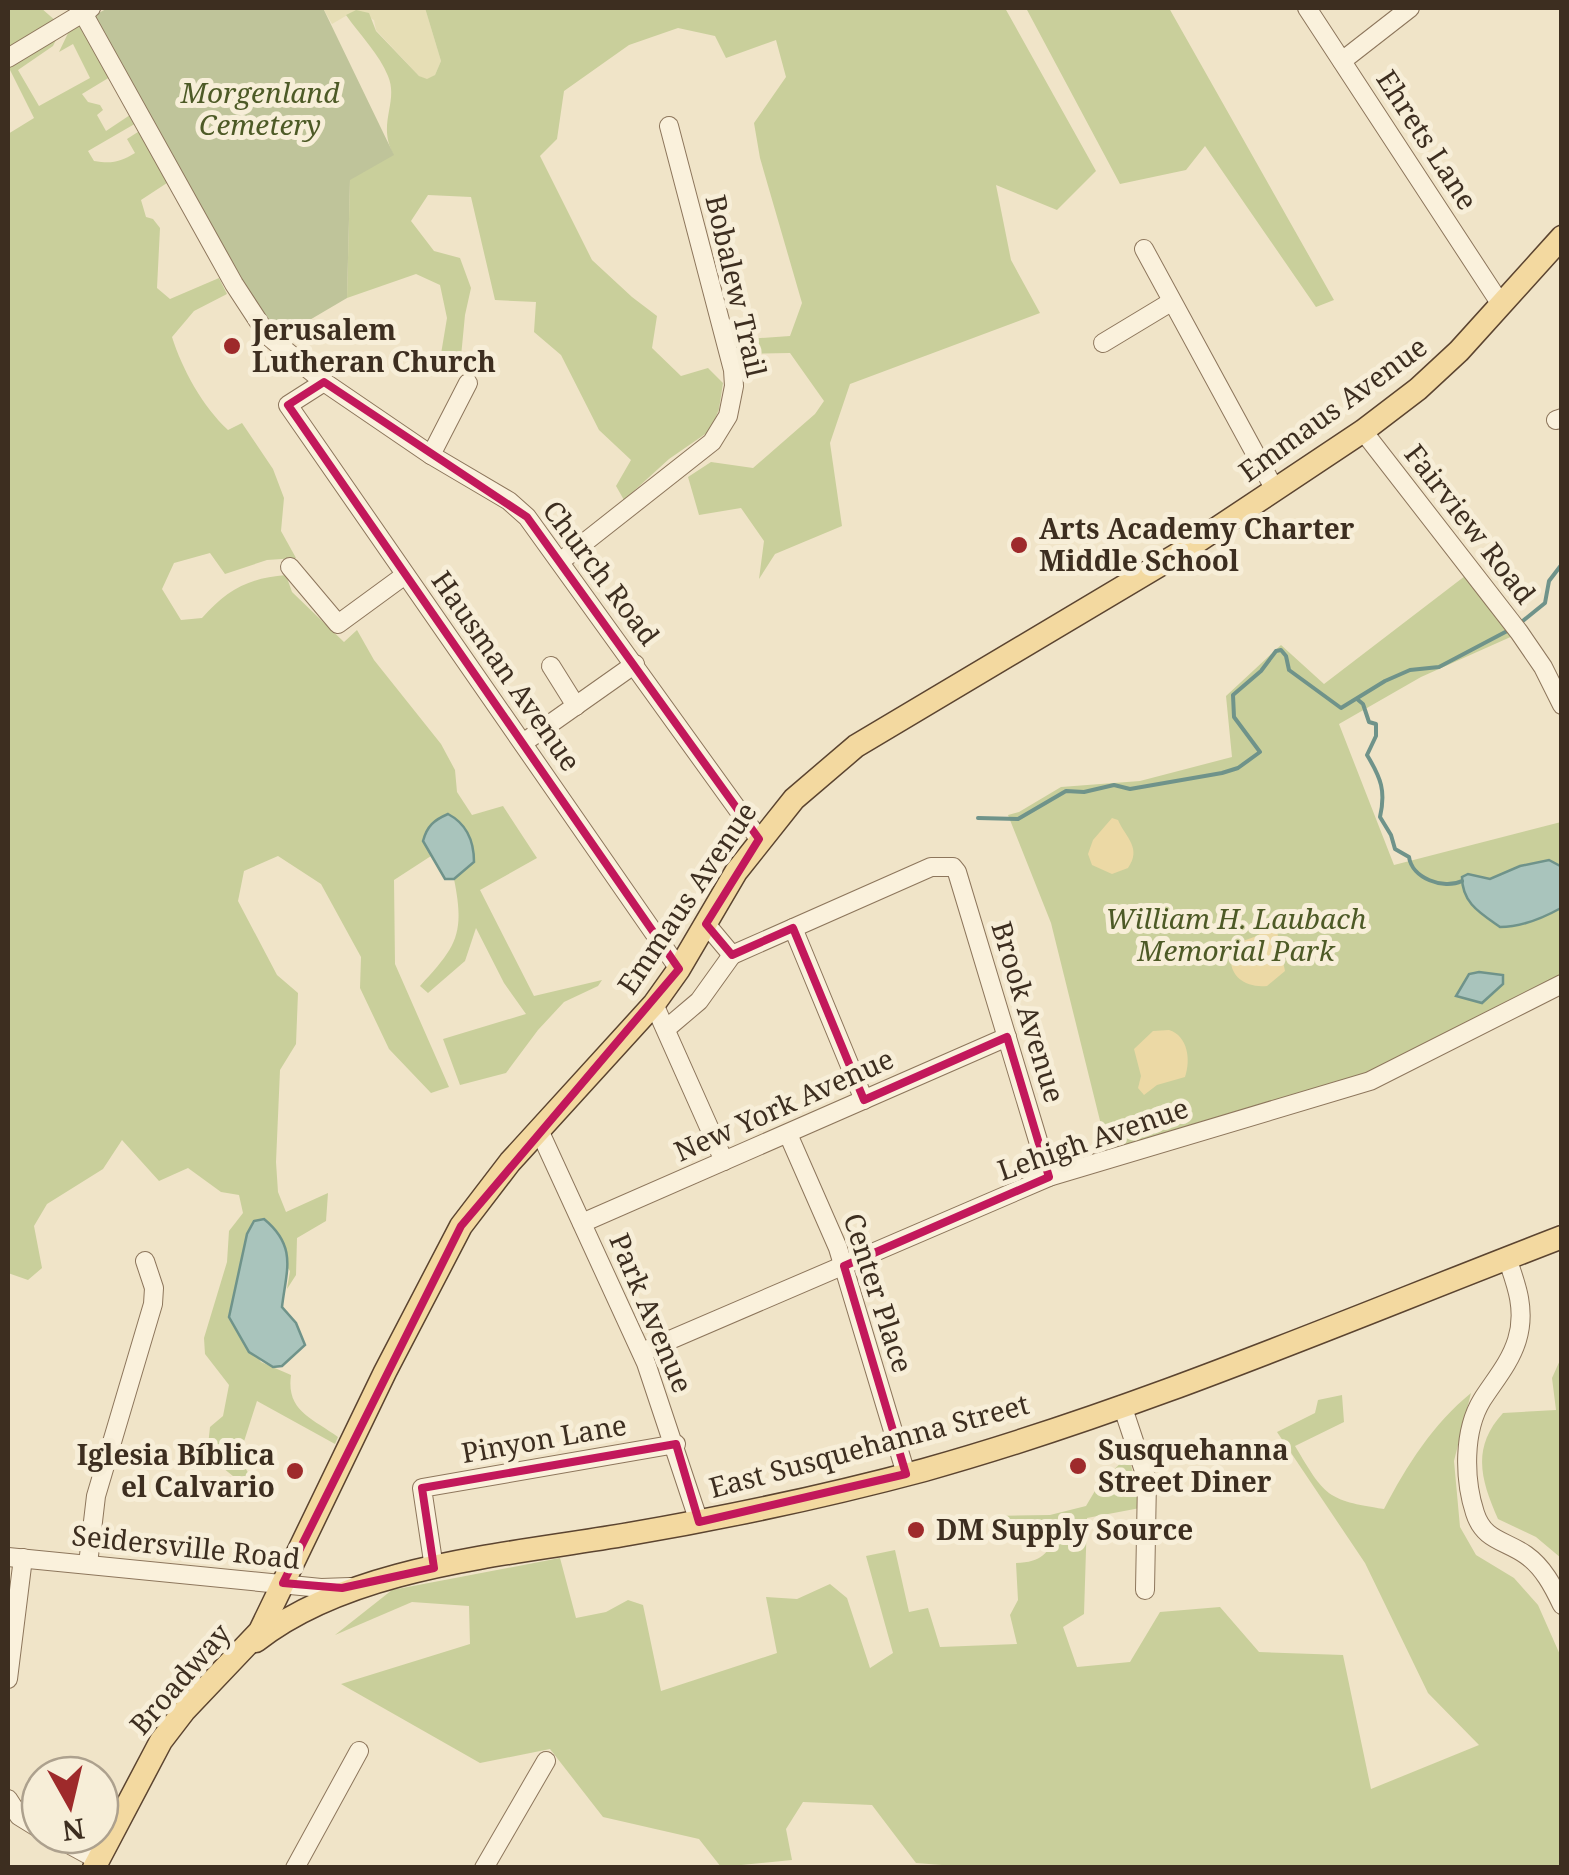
<svg xmlns="http://www.w3.org/2000/svg" width="1569" height="1875" font-family="'Noto Serif',serif">
  <rect width="100%" height="100%" fill="#f0e4c8"/>
  <polygon fill="#e6deb5" points="323,8 425,8 441,61 435,75 427,80 419,76 376,30 374,20 356,10 332,24"/>
  <g fill="#c9cf9b">
    <polygon points="8,8 41,8 57,22 8,51"/>
    <path d="M425,8H1005L1096,171L1057,210L996,185L1011,260L1040,313L850,384L830,443L842,526L775,554L759,579L764,541L741,508L699,515L688,477L711,462L753,468L815,414L824,401L790,353L739,354L734,340L790,336L802,303L760,158L754,123L786,77L776,40L726,58L715,36L678,28L629,45L564,91L557,139L540,156L592,260L632,297L657,316L652,348L681,376L708,368L723,383L719,409L711,430L669,459L624,500L616,486L631,460L599,430L561,355L534,332L536,302L495,300L471,197L428,195L411,221L434,251L460,258L471,288L465,315L460,367L447,369L439,366L447,318L440,285L416,274L347,298L350,179L393,154C377,123 399,102 388,76C380,55 359,34 346,15L356,10L369,13L376,31L419,76L427,79L435,75L441,61Z"/>
    <polygon points="1026,8 1169,8 1334,300 1316,307 1205,146 1186,170 1120,184"/>
    <path d="M76,27H82L110,77L82,94L88,102L100,105L103,110L97,115L106,131L133,113L138,122L88,151L94,161C112,164 120,162 135,153L127,139L141,130L170,181L141,200L146,217L153,219L160,228L157,288L170,299L219,278L227,294L194,311L172,337C182,369 203,407 228,430L242,423L273,469L284,498L281,531L296,558L267,560L225,574L210,553L174,563L162,589L181,620L202,618C227,590 248,578 286,575L292,592L344,642L357,630L374,660L441,744L455,770L457,792L472,815L503,806L537,858L480,890L534,996L602,980L598,986L564,1002L538,1030L506,1073L460,1085L443,1039L526,1014L504,983L476,928L465,961L428,993L420,986C457,946 465,934 454,879L470,865L423,840L431,856L394,880L395,964L449,1087L431,1093L389,1049L360,988L361,957L321,884L278,856L244,871L238,901L277,975L298,993L296,1044L280,1070L276,1162L278,1192L286,1212L328,1193L326,1221L297,1238L296,1275L287,1289L290,1271L254,1221L247,1234L229,1317L261,1362L291,1375C286,1411 312,1418 338,1437L335,1444L257,1401L239,1457L254,1483L249,1489L207,1455L210,1427L223,1416L229,1385L205,1354L204,1338L227,1262L229,1231L243,1213L239,1195L221,1192L188,1168L159,1181L122,1140L103,1169L47,1204L34,1226L42,1268L28,1280L8,1273V134L34,118L8,66L57,38L53,46L18,70L39,106L90,78L73,44L59,52L70,29Z"/>
    <polygon points="1465,576 1515,635 1421,677 1339,724 1394,865 1561,822 1561,979 1362,1080 1108,1153 1051,923 1008,815 1019,812 1061,787 1140,781 1232,757 1226,696 1281,645 1324,684"/>
    <path d="M1561,1358V1558L1536,1537L1498,1519C1481,1480 1471,1448 1503,1413L1556,1410L1552,1378Z"/>
    <path d="M1471,1393L1454,1461L1460,1527L1476,1555L1514,1578L1538,1605L1561,1657V1867H968L916,1863L872,1805L803,1802L786,1829L792,1860L721,1867L699,1839L603,1817L550,1749L480,1763L341,1684L470,1644L469,1606L412,1602L335,1635L392,1590L560,1558L576,1618L606,1612L628,1600L643,1605L661,1691L777,1653L766,1597L797,1599L830,1584L847,1598L870,1668L893,1653L866,1556L895,1550L909,1612L928,1608L940,1647L1017,1644L1010,1615L1018,1600L1016,1563C1042,1562 1048,1554 1058,1531L1015,1541L994,1516L1050,1515L1086,1506L1099,1484L1129,1455L1140,1508L1087,1518L1084,1614L1063,1627L1077,1667L1130,1662L1160,1612L1220,1607L1259,1652L1343,1655L1371,1789L1479,1745L1428,1693L1365,1563L1277,1432L1315,1413L1318,1400L1342,1395L1344,1422L1295,1446C1325,1496 1326,1500 1384,1509C1407,1465 1433,1424 1471,1393Z"/>
  </g>
  <g fill="#ecd9a5">
    <path d="M1112,818L1118,820C1126,838 1142,848 1128,868L1112,874L1092,865L1088,854L1093,840Z"/>
    <path d="M1268,927L1277,931L1285,971L1267,986C1239,989 1221,967 1237,943L1257,936Z"/>
    <path d="M1169,1030C1188,1036 1191,1060 1185,1077L1157,1085L1144,1095L1138,1088L1141,1076L1134,1049L1153,1031Z"/>
  </g>
  <polygon fill="#bfc49a" points="108,8 323,8 394,155 350,180 347,298 279,338 241,281 93,16"/>
  <g fill="#a9c4bc" stroke="#6f938a" stroke-width="2.5">
    <path d="M448,814C467,824 474,842 474,862L454,879H445L423,841C427,826 434,820 448,814Z"/>
    <path d="M1549,860L1562,867L1561,908C1543,918 1521,927 1500,927C1480,913 1462,903 1462,877L1468,874L1490,879L1520,866Z"/>
    <polygon points="1479,972 1503,975 1503,984 1482,1003 1456,996 1469,974"/>
    <path d="M264,1219C298,1247 286,1271 282,1307L296,1323L305,1345L282,1366L273,1367L249,1352L229,1317L247,1234L254,1221Z"/>
  </g>
  <g fill="none" stroke-linecap="round" stroke-linejoin="round">
    <g stroke="#6f938a" stroke-width="4">
      <polyline points="1519,624 1545,603 1549,581 1562,564"/>
      <path d="M1357,699L1363,704L1369,722L1376,724V736L1367,755C1381,778 1386,791 1380,817L1391,835L1395,849L1409,857C1412,878 1443,890 1462,881"/>
      <polyline points="978,818 1018,819 1066,791 1084,792 1114,785 1130,789 1222,773 1238,768 1260,752 1234,717 1233,695 1261,671 1276,651 1281,650 1286,656 1289,670 1341,708 1385,681 1410,670 1439,667 1511,629"/>
    </g>
    <g stroke="#8d765c" stroke-width="20">
      <g id="minor">
        <polyline points="1307,8 1500,303"/>
        <polyline points="83,13 234,284 268,336 324,382 431,455 509,501 527,517 759,839"/>
        <polyline points="8,58 91,8"/>
        <polyline points="1342,61 1410,8"/>
        <polyline points="1144,249 1275,490"/>
        <polyline points="1103,343 1171,302"/>
        <polyline points="324,382 288,405 679,969"/>
        <polyline points="1556,420 1562,418"/>
        <polyline points="1363,431 1519,632 1543,667 1562,705"/>
        <polyline points="431,455 468,383"/>
        <polyline points="561,561 712,442 728,416 734,386 733,370 669,126"/>
        <polyline points="290,567 338,624 405,575"/>
        <polyline points="551,666 576,706"/>
        <polyline points="523,743 635,664"/>
        <polyline points="706,924 732,955 931,867 953,867 957,872 1049,1177"/>
        <polyline points="793,928 864,1100"/>
        <polyline points="654,1004 724,1161"/>
        <polyline points="666,1029 699,1001 732,955"/>
        <polyline points="539,1130 646,1363 699,1522"/>
        <polyline points="788,1134 838,1248 906,1474"/>
        <polyline points="582,1223 1007,1037"/>
        <path d="M1507,1258C1517,1286 1526,1311 1517,1340C1510,1363 1494,1381 1482,1400C1463,1431 1464,1479 1475,1513C1484,1541 1505,1540 1526,1555C1543,1567 1553,1586 1562,1605"/>
        <polyline points="642,1352 1049,1177 1370,1081 1562,984"/>
        <polyline points="1122,1405 1147,1480 1145,1590"/>
        <polyline points="8,1557 321,1588 350,1587"/>
        <polyline points="88,1564 96,1496 153,1304 154,1288 145,1261"/>
        <polyline points="434,1568 422,1488 676,1444"/>
        <polyline points="8,1679 23,1558"/>
        <polyline points="8,1799 19,1816 40,1829"/>
        <polyline points="52,1835 98,1860"/>
        <polyline points="295,1868 359,1751"/>
        <polyline points="484,1868 546,1761"/>
      </g>
    </g>
    <g stroke="#5b4430" stroke-width="25">
      <g id="major">
        <path d="M256,1641C352,1565 510,1555 629,1534C728,1517 827,1496 924,1470C1142,1409 1351,1318 1562,1237"/>
        <polyline points="94,1868 161,1741 184,1711 260,1631 385,1372 461,1226 510,1162 654,1004 679,969 736,872 794,799 856,746 1180,553 1363,431 1418,389 1459,351 1562,237"/>
      </g>
    </g>
    <use href="#minor" stroke="#faf1dc" stroke-width="18"/>
    <use href="#major" stroke="#f3d9a0" stroke-width="22"/>
  </g>
  <path fill="none" stroke="#c2185b" stroke-width="8" stroke-linejoin="round" d="M324,382L527,517L759,839L706,924L732,955L793,928L864,1100L1007,1037L1049,1177L844,1266L906,1474L699,1522L676,1444L422,1488L434,1568L342,1588L283,1583L461,1226L679,969L288,405Z"/>
  <g fill="#9e2a2b" stroke="#f7eed8" stroke-width="4">
    <circle cx="232" cy="346" r="10"/>
    <circle cx="1019" cy="545" r="10"/>
    <circle cx="1078" cy="1466" r="10"/>
    <circle cx="295" cy="1471" r="10"/>
    <circle cx="916" cy="1530" r="10"/>
  </g>
  <g text-anchor="middle" stroke-width="10" stroke-linejoin="round" paint-order="stroke">
    <g font-size="28" font-style="italic" fill="#4d5a26" stroke="#f7eed8">
      <text x="260" y="103">Morgenland<tspan x="260" dy="32">Cemetery</tspan></text>
      <text x="1236" y="929">William H. Laubach<tspan x="1236" dy="32">Memorial Park</tspan></text>
    </g>
    <g font-size="28" fill="#3d2e20" stroke="#f7eed8">
      <text transform="translate(1427 140) rotate(57)" y="10">Ehrets Lane</text>
      <text transform="translate(736 286) rotate(77)" y="10">Bobalew Trail</text>
      <text transform="translate(1333 409) rotate(-36)" y="10">Emmaus Avenue</text>
      <text transform="translate(1470 524) rotate(52)" y="10">Fairview Road</text>
      <text transform="translate(601 573) rotate(53)" y="10">Church Road</text>
      <text transform="translate(506 671) rotate(55)" y="10">Hausman Avenue</text>
      <text transform="translate(687 898) rotate(-56)" y="10">Emmaus Avenue</text>
      <text transform="translate(1028 1012) rotate(73)" y="10">Brook Avenue</text>
      <text transform="translate(784 1105) rotate(-24)" y="10">New York Avenue</text>
      <text transform="translate(1093 1139) rotate(-19)" y="10">Lehigh Avenue</text>
      <text transform="translate(878 1293) rotate(72)" y="10">Center Place</text>
      <text transform="translate(651 1313) rotate(67)" y="10">Park Avenue</text>
      <text transform="translate(544 1439) rotate(-10)" y="10">Pinyon Lane</text>
      <text transform="translate(869 1446) rotate(-15)" y="10">East Susquehanna Street</text>
      <text transform="translate(186 1547) rotate(6)" y="10">Seidersville Road</text>
      <text transform="translate(180 1679) rotate(-49)" y="10">Broadway</text>
    </g>
    <g font-size="28" font-weight="bold" fill="#3d2e20" stroke="#f7eed8" text-anchor="start">
      <text x="252" y="340">Jerusalem<tspan x="252" dy="32">Lutheran Church</tspan></text>
      <text x="1039" y="539">Arts Academy Charter<tspan x="1039" dy="32">Middle School</tspan></text>
      <text x="1098" y="1460">Susquehanna<tspan x="1098" dy="32">Street Diner</tspan></text>
      <text x="275" y="1465" text-anchor="end">Iglesia Bíblica<tspan x="275" dy="32">el Calvario</tspan></text>
      <text x="936" y="1540">DM Supply Source</text>
    </g>
  </g>
  <rect width="1569" height="1875" fill="none" stroke="#3d2e20" stroke-width="20"/>
  <g transform="translate(70 1805) rotate(172)"><circle r="48" fill="#f7eed8" stroke="#ada18e" stroke-width="2.5"/>
  <path d="M0-8L18 38L0 25L-18 38Z" fill="#9e2a2b"/>
  <text y="-15" font-size="28" font-weight="bold" text-anchor="middle" fill="#3d2e20">N</text>
  </g>
</svg>
